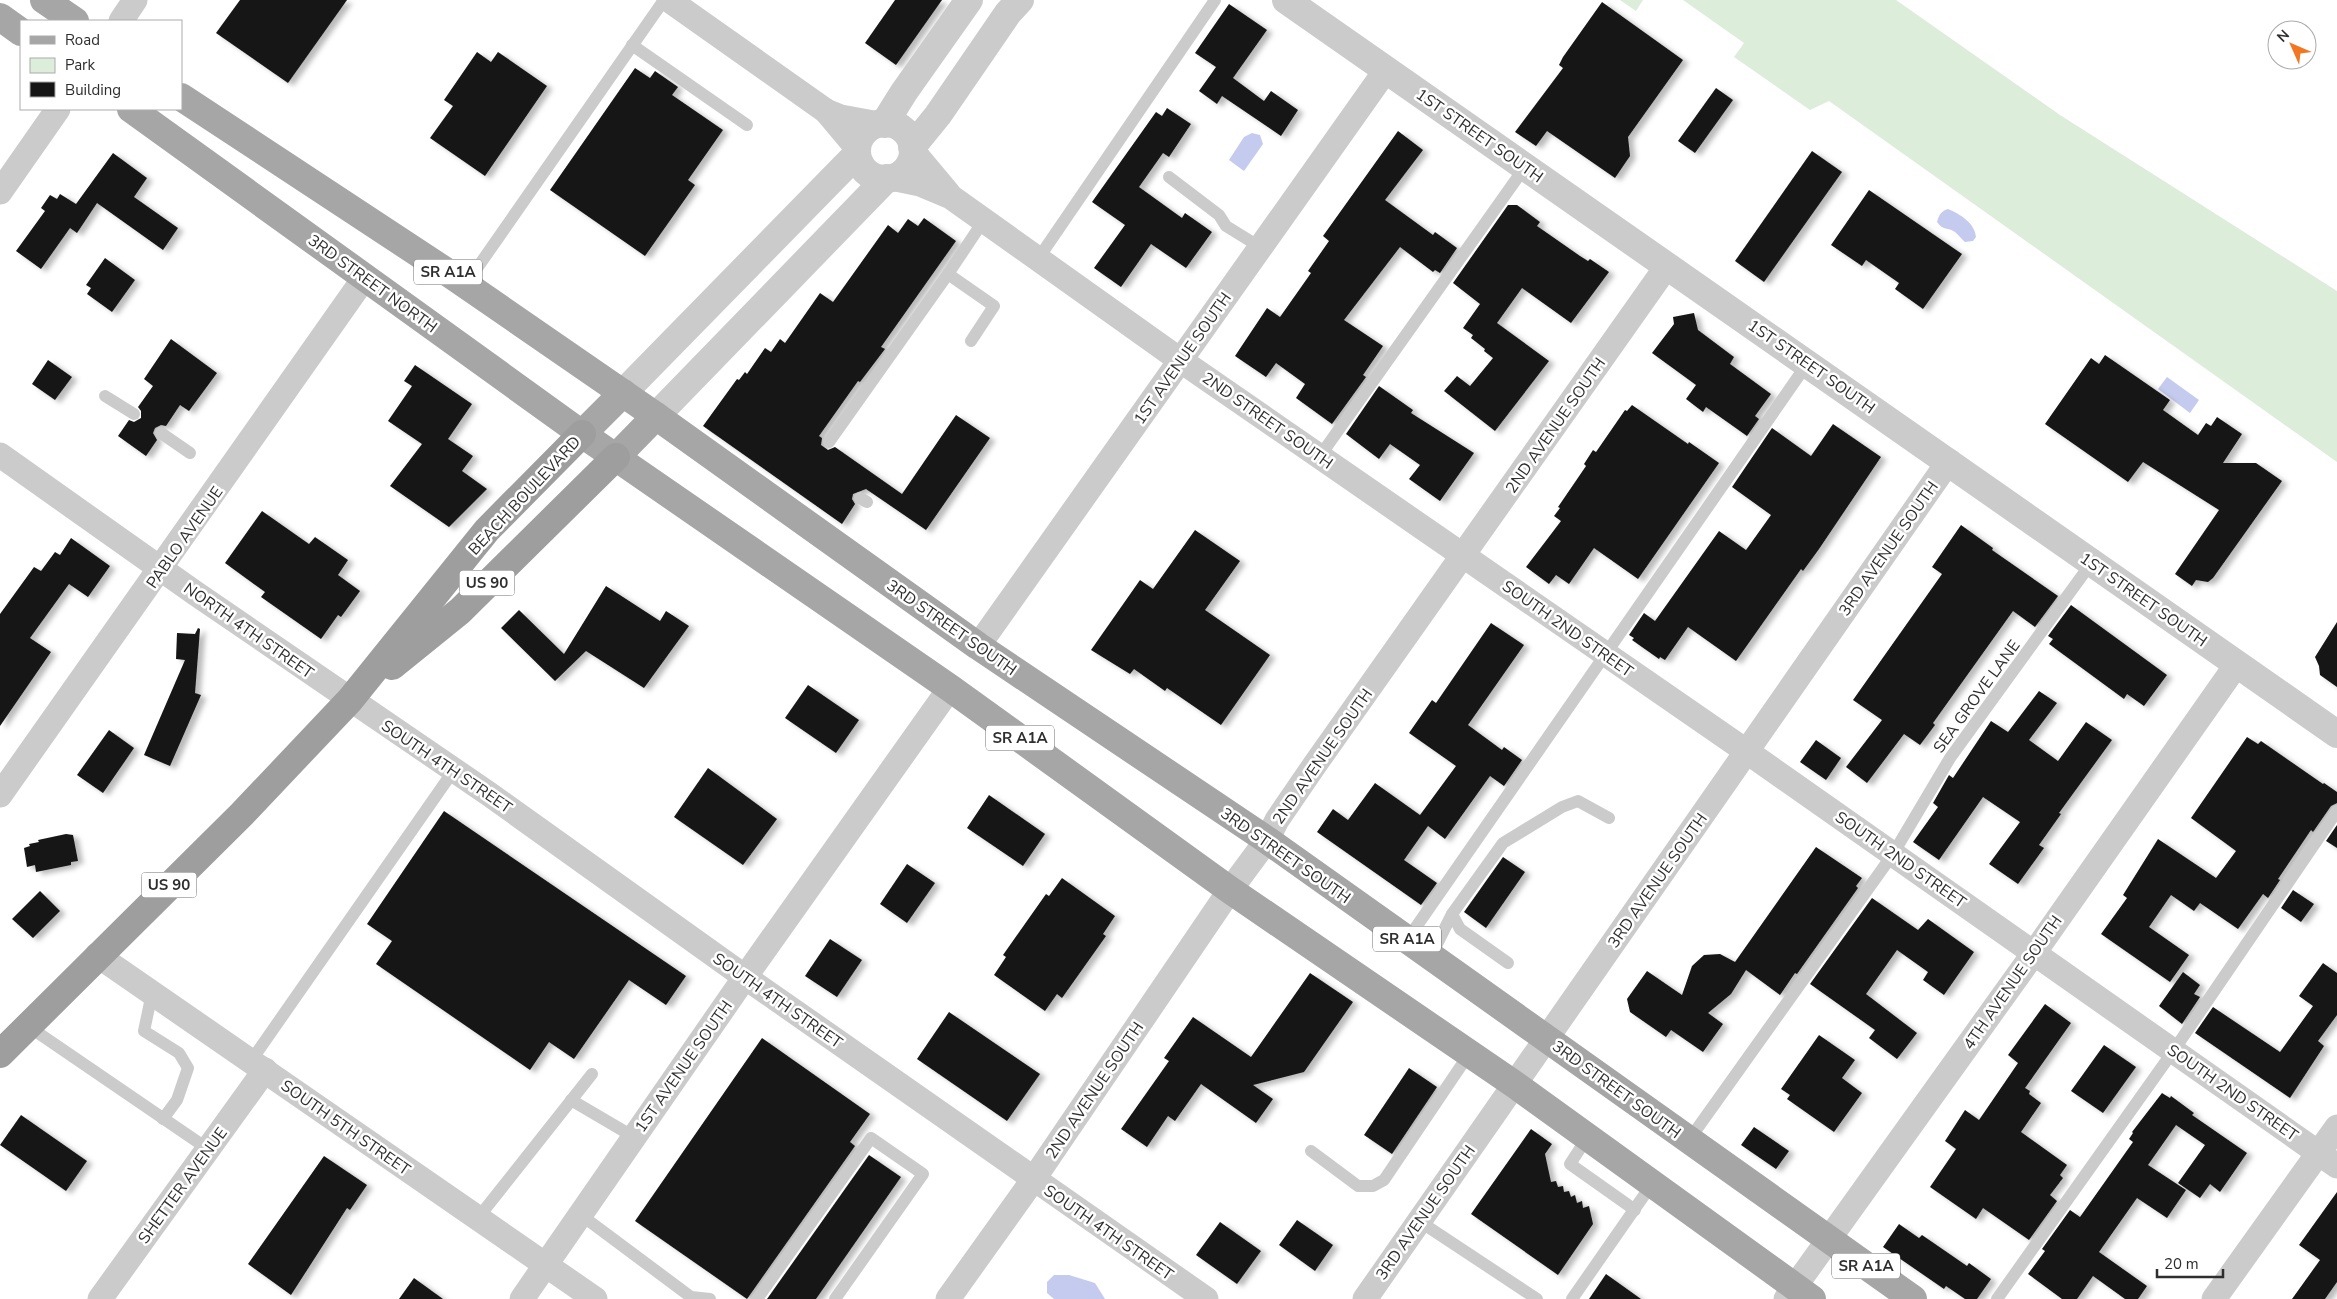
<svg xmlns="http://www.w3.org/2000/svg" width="2337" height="1299" font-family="'Nunito Sans',sans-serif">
  <defs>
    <filter id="shadow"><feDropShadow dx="5.5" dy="3" stdDeviation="2.5" flood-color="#0004"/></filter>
  </defs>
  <rect width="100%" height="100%" fill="#fff"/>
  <g fill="#dcedda">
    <polygon points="1620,0 1643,0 1636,11"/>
    <polygon points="1683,0 1896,0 2060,115 2337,291 2337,462 1829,101 1810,110 1734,57 1744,43"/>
  </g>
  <g fill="#c5cbee">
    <polygon points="1252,133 1260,135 1263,144 1244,171 1229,160 1244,137"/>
    <path d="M1948,209C1960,214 1975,223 1976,237L1973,241L1965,242C1961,239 1959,235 1955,232C1948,227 1943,231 1937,222C1939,215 1941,211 1948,209Z"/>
    <polygon points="2167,377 2199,400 2190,413 2158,389"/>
    <polygon points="1054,1275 1069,1275 1095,1283 1105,1299 1054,1299 1047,1293 1047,1282"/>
  </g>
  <g fill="#151515" filter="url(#shadow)">
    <polygon points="240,0 347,0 288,83 216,33"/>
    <polygon points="895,0 942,0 896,65 865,43"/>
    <polygon points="1602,2 1683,60 1628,137 1630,156 1615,178 1547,131 1536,146 1515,132 1563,68 1559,65 1563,57"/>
    <polygon points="1229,4 1267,30 1233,78 1264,101 1271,91 1298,110 1281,136 1222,96 1217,104 1199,91 1216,67 1195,53"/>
    <polygon points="477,52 491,62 498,52 547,86 485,176 430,138 453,106 444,100"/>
    <polygon points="635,68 650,78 655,71 678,87 672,95 723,130 688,180 695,185 645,256 550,190"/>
    <polygon points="1716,88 1733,100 1695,153 1678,141"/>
    <polygon points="1167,108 1191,124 1169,157 1163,153 1139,187 1182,218 1185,213 1212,232 1186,268 1151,244 1121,287 1094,268 1125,225 1092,202 1156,112 1162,116"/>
    <polygon points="1398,131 1423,150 1385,200 1433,235 1435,232 1457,248 1440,273 1435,270 1433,272 1400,247 1344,320 1383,346 1363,375 1366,377 1332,424 1296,398 1305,384 1276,363 1266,377 1235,356 1267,308 1280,317 1311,273 1308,271 1329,241 1323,236"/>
    <polygon points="1812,151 1842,172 1764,282 1735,261"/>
    <polygon points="113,153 147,178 134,197 178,228 163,250 97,203 77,233 70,228 41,269 16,251 45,211 41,208 50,195 57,199 60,194 76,204"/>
    <polygon points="1869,190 1962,254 1923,309 1895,289 1899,283 1866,260 1862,266 1831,245"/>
    <polygon points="1508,205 1517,205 1540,222 1537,226 1580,256 1588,261 1590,259 1609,272 1571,323 1522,288 1497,323 1549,361 1495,431 1444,391 1457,376 1470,386 1493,358 1484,351 1485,349 1471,338 1473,335 1463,328 1480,304 1453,283"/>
    <polygon points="924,218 956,241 881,347 885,349 860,382 858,381 819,436 822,438 821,445 828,450 835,447 902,494 956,415 990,438 926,530 866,489 853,494 852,499 855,504 842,524 703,426 737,379 739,380 745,372 747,374 765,348 771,352 780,339 785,343 820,293 833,302 888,225 898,233 908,219 918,226"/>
    <polygon points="105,258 135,280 112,312 87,294 91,288 86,285"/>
    <polygon points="1694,313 1698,330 1734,357 1730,364 1771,394 1755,416 1759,419 1747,436 1706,407 1703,412 1686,399 1696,385 1652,353 1674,324 1673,317"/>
    <polygon points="171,339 217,373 189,411 180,405 166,426 161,425 155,428 153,433 157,440 146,456 118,436 129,420 134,422 141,418 141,411 138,407 153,386 144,379"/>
    <polygon points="2105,355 2170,400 2163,410 2198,435 2206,423 2211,426 2217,417 2242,434 2223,463 2256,463 2282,481 2213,578 2208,582 2196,580 2192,586 2175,574 2219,510 2143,462 2128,482 2045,424 2091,358 2099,364"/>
    <polygon points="48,360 72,377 55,400 32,384"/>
    <polygon points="415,365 472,404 448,439 473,456 462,471 487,489 449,527 390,486 422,444 388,421 412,386 404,381"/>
    <polygon points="1379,386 1413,410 1411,413 1474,453 1440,501 1409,479 1420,465 1390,444 1379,459 1346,434"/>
    <polygon points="1632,405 1688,444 1689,442 1719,463 1638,579 1594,548 1569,584 1556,575 1549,584 1526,567 1561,521 1554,516 1560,508 1558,507 1586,466 1584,464 1593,450 1596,452 1625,410 1627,411"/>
    <polygon points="1833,424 1881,457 1819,549 1803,571 1801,569 1736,661 1688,627 1665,660 1660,657 1659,659 1632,640 1634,638 1629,635 1644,613 1655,621 1719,531 1746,550 1771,515 1732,487 1772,428 1811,456"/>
    <polygon points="262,511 309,544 315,537 348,560 338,575 360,591 341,617 338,615 321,639 261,597 265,592 225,563"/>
    <polygon points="1961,525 1993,548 1992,550 2058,596 2035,627 2013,611 1933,723 1935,725 1920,745 1904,734 1867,783 1846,767 1882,720 1853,700 1942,574 1932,567"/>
    <polygon points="1195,530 1240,561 1205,610 1270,655 1221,725 1167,688 1165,691 1134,669 1130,674 1091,650 1140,580 1153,589"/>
    <polygon points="71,538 110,566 88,597 69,584 30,638 51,652 0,726 0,614 34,567 41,571 55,552 60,555"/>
    <polygon points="606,586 660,621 666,611 689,626 644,688 586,651 555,681 501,628 519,610 564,654"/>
    <polygon points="2071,605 2167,675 2144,706 2127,694 2124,699 2049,644 2053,639 2048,636"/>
    <polygon points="2337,622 2337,687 2320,675 2319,666 2315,657"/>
    <polygon points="1491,623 1524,645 1468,725 1502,750 1504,747 1522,760 1504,786 1490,776 1445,839 1428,826 1404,860 1437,883 1421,905 1317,832 1333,809 1348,820 1375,783 1420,815 1456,766 1409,733 1432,700 1436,703"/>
    <polygon points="198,628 200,629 195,693 201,695 170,766 144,755 185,660 176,659 177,633 195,634"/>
    <polygon points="808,685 859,720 836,753 785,718"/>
    <polygon points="2039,691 2057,703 2029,740 2058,761 2086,722 2112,740 2059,813 2061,814 2039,845 2044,848 2018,884 1989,864 2020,822 1983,797 1939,860 1913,842 1938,807 1933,803 1949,775 1953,778 1991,721 2008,732"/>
    <polygon points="109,730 134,748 103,793 77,775"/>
    <polygon points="2247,737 2258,744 2261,741 2323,784 2324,783 2337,792 2337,803 2331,806 2313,832 2311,830 2278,879 2280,880 2268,898 2263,894 2238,929 2200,903 2194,911 2171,895 2149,927 2189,955 2170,982 2101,934 2127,898 2123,895 2158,839 2216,878 2236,851 2191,818"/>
    <polygon points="1816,740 1841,758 1826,780 1800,762"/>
    <polygon points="708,768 777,819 743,865 674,817"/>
    <polygon points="989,795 1045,834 1023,866 967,828"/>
    <polygon points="444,811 686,976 666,1005 629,980 574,1059 549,1042 530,1070 376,964 392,941 367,924"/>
    <polygon points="2337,825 2337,848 2326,841"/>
    <polygon points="66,834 73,835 78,861 71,862 71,865 36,872 35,865 27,867 24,848 30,846 29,844 39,842 38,840"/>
    <polygon points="1816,847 1862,878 1856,886 1858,888 1797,974 1795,973 1780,995 1746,970 1731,994 1708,1013 1723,1024 1703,1052 1671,1030 1666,1037 1630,1012 1627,999 1647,971 1682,995 1692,966 1704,955 1720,954 1735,962"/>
    <polygon points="1503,857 1525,872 1486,928 1464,912"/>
    <polygon points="907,864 935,883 907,923 880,904"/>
    <polygon points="1062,878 1115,916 1103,934 1106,936 1062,998 1057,994 1045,1011 994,975 1006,957 1003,955 1046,894 1049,896"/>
    <polygon points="2293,890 2314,904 2301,922 2281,908"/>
    <polygon points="40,891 60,911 33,938 12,919"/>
    <polygon points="1872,898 1918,930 1928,919 1974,952 1944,995 1923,980 1928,972 1897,950 1866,994 1917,1033 1897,1059 1869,1038 1875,1030 1810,984"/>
    <polygon points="830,939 862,960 837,997 805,976"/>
    <polygon points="2323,963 2337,973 2337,1015 2318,1041 2324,1046 2290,1098 2195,1033 2213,1007 2280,1052 2313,1006 2299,996"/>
    <polygon points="2183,972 2200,985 2194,994 2200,997 2182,1024 2159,1006"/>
    <polygon points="1310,973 1353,1002 1304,1072 1253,1085 1273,1099 1256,1123 1201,1084 1175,1121 1168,1116 1147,1147 1121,1129 1169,1061 1164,1058 1193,1017 1251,1057"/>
    <polygon points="2045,1004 2071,1023 2025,1088 2030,1091 2029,1094 2041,1103 2021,1132 2067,1165 2060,1175 2063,1178 2050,1195 2057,1201 2029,1240 1983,1208 1976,1219 1930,1187 1956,1149 1945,1141 1965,1110 1979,1120 2018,1063 2008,1055"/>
    <polygon points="949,1012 1040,1074 1007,1121 917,1059"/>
    <polygon points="1819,1035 1855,1060 1842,1078 1862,1093 1834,1132 1787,1099 1790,1095 1781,1089"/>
    <polygon points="762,1038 870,1114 850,1142 855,1146 747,1299 635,1221"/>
    <polygon points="2104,1045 2136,1067 2103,1113 2071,1091"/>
    <polygon points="1409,1068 1437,1087 1392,1154 1364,1135"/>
    <polygon points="2162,1093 2170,1098 2171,1096 2194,1113 2192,1115 2247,1153 2220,1192 2210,1184 2200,1198 2178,1183 2205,1145 2176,1125 2148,1165 2186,1190 2167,1218 2137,1198 2099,1252 2147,1286 2138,1299 2125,1299 2093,1276 2077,1299 2062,1299 2028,1274 2045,1251 2042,1249 2070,1210 2080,1217 2133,1142 2129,1139 2133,1133 2132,1132"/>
    <polygon points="21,1115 87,1161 66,1191 0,1145"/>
    <polygon points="1754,1127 1789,1151 1776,1169 1741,1145"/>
    <polygon points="1531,1129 1552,1144 1545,1154 1551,1182 1556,1181 1558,1187 1563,1186 1564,1192 1569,1191 1571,1197 1575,1195 1577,1203 1582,1201 1583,1208 1589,1206 1593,1224 1558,1275 1471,1214"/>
    <polygon points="869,1155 901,1177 816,1299 767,1299"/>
    <polygon points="324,1156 367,1185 350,1210 347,1208 291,1295 248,1264"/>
    <polygon points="2337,1192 2337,1282 2325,1299 2292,1299 2320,1260 2299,1245"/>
    <polygon points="1297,1220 1333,1245 1315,1271 1279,1245"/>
    <polygon points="1220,1222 1261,1251 1237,1284 1196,1255"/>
    <polygon points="1899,1224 1919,1238 1922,1235 1967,1266 1969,1263 1991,1279 1977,1299 1965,1299 1946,1286 1944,1289 1883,1247"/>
    <polygon points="1606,1274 1641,1299 1589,1299"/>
    <polygon points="414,1278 443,1299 399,1299"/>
  </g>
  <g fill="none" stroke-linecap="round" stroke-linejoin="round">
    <g stroke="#cbcbcb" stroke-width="12">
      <polyline points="632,45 747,125"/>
      <polyline points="1169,177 1219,215 1226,226 1260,247"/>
      <polyline points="1038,259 1215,0"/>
      <polyline points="466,284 664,0"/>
      <polyline points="971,341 994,306 948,274 984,220"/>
      <polyline points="105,396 134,414"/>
      <polyline points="161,433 190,453"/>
      <polyline points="829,442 948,274"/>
      <polyline points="1320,456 1525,167"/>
      <polyline points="860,498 867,502"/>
      <polyline points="1452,914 1460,929 1508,963"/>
      <polyline points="1407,940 1807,364"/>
      <polyline points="1431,956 1452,914 1503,843 1562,807 1578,801 1609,818"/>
      <polyline points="152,993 144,1031 179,1053 188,1068 177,1100 163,1119"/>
      <polyline points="28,1026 208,1149"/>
      <polyline points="251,1061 454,770"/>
      <polyline points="571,1100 634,1137"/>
      <polyline points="1587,1138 1570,1164 1635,1210"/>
      <polyline points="1689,1140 1893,854 1950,758 2092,562"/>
      <polyline points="1311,1151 1358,1186 1373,1186 1384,1180 1469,1054"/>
      <polyline points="581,1215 691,1297 710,1299"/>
      <polyline points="478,1218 592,1074"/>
      <polyline points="1419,1221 1537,1299"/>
      <polyline points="757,1299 871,1138 923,1174 835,1299"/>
      <polyline points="1572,1299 1652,1184"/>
      <polyline points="1997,1299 2174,1050 2337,811"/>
    </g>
    <g stroke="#cbcbcb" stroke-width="25">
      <polyline points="669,0 826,111 841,117 879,124"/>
      <polyline points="121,21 135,0"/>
      <polyline points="826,111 857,148"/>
      <polyline points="912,150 948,193"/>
      <polyline points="891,178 920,184 951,197 1180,360 1746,751 2337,1166"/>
      <polyline points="0,192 58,109"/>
      <polyline points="0,455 195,593 489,794 745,977 1206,1299"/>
      <polyline points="978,646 1386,70"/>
      <polyline points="0,795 365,277"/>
      <polyline points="97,955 595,1299"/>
      <polyline points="100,1299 265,1070"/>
      <polyline points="522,1299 745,977 950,688"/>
      <polyline points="948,1299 1033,1180 1230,890 1267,840 1277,820 1316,763 1667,266"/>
      <polyline points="1365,1299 1949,461"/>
      <polyline points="1786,1299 2034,953 2237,664"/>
      <polyline points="2214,1299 2337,1127"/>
    </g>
    <g stroke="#cbcbcb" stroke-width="28">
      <polyline points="1286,0 2337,734"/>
      <circle cx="885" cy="151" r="28"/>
      <polyline points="884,124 904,92 969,0"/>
      <polyline points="912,147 938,115 1008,13 1020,0"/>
      <polyline points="623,393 857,154"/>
      <polyline points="656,416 887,178"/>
    </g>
    <g stroke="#a6a6a6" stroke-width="28">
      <polyline points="44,0 75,21"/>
      <polyline points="0,17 21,32"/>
      <polyline points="181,97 453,276 656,416 978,646 1267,840 1913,1299"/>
      <polyline points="131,109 582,434 950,688 1230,890 1514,1084 1812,1299"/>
      <polyline points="582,434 623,393"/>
      <polyline points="616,457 656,416"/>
    </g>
    <g stroke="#9e9e9e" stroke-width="28">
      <polyline points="392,666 460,611 616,457"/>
      <polyline points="0,1054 242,814 350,700 487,530 582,434"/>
    </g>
  </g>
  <g text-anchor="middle" stroke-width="5" stroke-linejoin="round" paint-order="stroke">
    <g fill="#fff" stroke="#6d6d6d" stroke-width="1">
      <rect x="414" y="259.5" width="68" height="25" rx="4"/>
      <rect x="459.5" y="570.5" width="55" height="25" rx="4"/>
      <rect x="986" y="725.5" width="68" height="25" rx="4"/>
      <rect x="141.5" y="872.5" width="55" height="25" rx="4"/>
      <rect x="1373" y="926.5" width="68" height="25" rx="4"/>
      <rect x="1832" y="1253.5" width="68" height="25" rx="4"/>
    </g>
    <g font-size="15" font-weight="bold" fill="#2e2e2e">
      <text x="448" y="277">SR A1A</text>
      <text x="487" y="588">US 90</text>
      <text x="1020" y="743">SR A1A</text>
      <text x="169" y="890">US 90</text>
      <text x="1407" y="944">SR A1A</text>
      <text x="1866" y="1271">SR A1A</text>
    </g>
    <g font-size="16" fill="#2e2e2e" stroke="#fff">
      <text transform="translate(1480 135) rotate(35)" y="6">1ST STREET SOUTH</text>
      <text transform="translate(373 283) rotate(36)" y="6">3RD STREET NORTH</text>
      <text transform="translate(1182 358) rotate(-55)" y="6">1ST AVENUE SOUTH</text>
      <text transform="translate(1812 366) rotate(35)" y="6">1ST STREET SOUTH</text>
      <text transform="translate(1268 420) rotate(35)" y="6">2ND STREET SOUTH</text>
      <text transform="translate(1555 425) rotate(-55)" y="6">2ND AVENUE SOUTH</text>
      <text transform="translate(524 495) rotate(-47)" y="6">BEACH BOULEVARD</text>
      <text transform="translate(184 537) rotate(-55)" y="6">PABLO AVENUE</text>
      <text transform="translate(1888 548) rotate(-55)" y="6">3RD AVENUE SOUTH</text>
      <text transform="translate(2144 599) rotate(35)" y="6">1ST STREET SOUTH</text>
      <text transform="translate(952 627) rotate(35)" y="6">3RD STREET SOUTH</text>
      <text transform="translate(1568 628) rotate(35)" y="6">SOUTH 2ND STREET</text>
      <text transform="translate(249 630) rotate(35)" y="6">NORTH 4TH STREET</text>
      <text transform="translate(1976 696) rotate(-54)" y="6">SEA GROVE LANE</text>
      <text transform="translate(1322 756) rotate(-55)" y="6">2ND AVENUE SOUTH</text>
      <text transform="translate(447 766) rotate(34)" y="6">SOUTH 4TH STREET</text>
      <text transform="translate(1286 855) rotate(35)" y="6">3RD STREET SOUTH</text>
      <text transform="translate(1901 859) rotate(35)" y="6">SOUTH 2ND STREET</text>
      <text transform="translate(1657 880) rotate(-55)" y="6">3RD AVENUE SOUTH</text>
      <text transform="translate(2012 982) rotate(-55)" y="6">4TH AVENUE SOUTH</text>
      <text transform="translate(778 1000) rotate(35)" y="6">SOUTH 4TH STREET</text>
      <text transform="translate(683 1066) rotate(-55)" y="6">1ST AVENUE SOUTH</text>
      <text transform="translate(1617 1089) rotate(36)" y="6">3RD STREET SOUTH</text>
      <text transform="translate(1094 1090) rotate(-56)" y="6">2ND AVENUE SOUTH</text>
      <text transform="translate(2233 1092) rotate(35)" y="6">SOUTH 2ND STREET</text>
      <text transform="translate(346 1127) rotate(35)" y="6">SOUTH 5TH STREET</text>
      <text transform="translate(182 1185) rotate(-54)" y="6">SHETTER AVENUE</text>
      <text transform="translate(1425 1212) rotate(-55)" y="6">3RD AVENUE SOUTH</text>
      <text transform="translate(1109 1232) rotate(35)" y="6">SOUTH 4TH STREET</text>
    </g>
  </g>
  <rect x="20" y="20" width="162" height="90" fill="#ffffff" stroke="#ababab"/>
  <rect x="30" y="36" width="25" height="8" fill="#a6a6a6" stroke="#ababab"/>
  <text x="65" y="45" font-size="15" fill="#2e2e2e">Road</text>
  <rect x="30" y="58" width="25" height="15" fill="#dcedda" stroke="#ababab"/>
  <text x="65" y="70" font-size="15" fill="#2e2e2e">Park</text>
  <rect x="30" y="82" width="25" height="15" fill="#151515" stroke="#ababab"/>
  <text x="65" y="95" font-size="15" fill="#2e2e2e">Building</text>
  <g transform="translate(2292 45) rotate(315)"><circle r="24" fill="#ffffff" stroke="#ababab"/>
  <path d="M0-4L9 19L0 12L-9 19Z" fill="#f37622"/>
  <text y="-8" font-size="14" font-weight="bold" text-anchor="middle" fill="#2e2e2e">N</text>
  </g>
  <path d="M2157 1269v8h66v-8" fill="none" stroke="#2e2e2e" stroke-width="2.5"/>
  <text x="2164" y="1269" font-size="15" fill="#2e2e2e" stroke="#ffffff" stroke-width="4" paint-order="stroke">20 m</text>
</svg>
